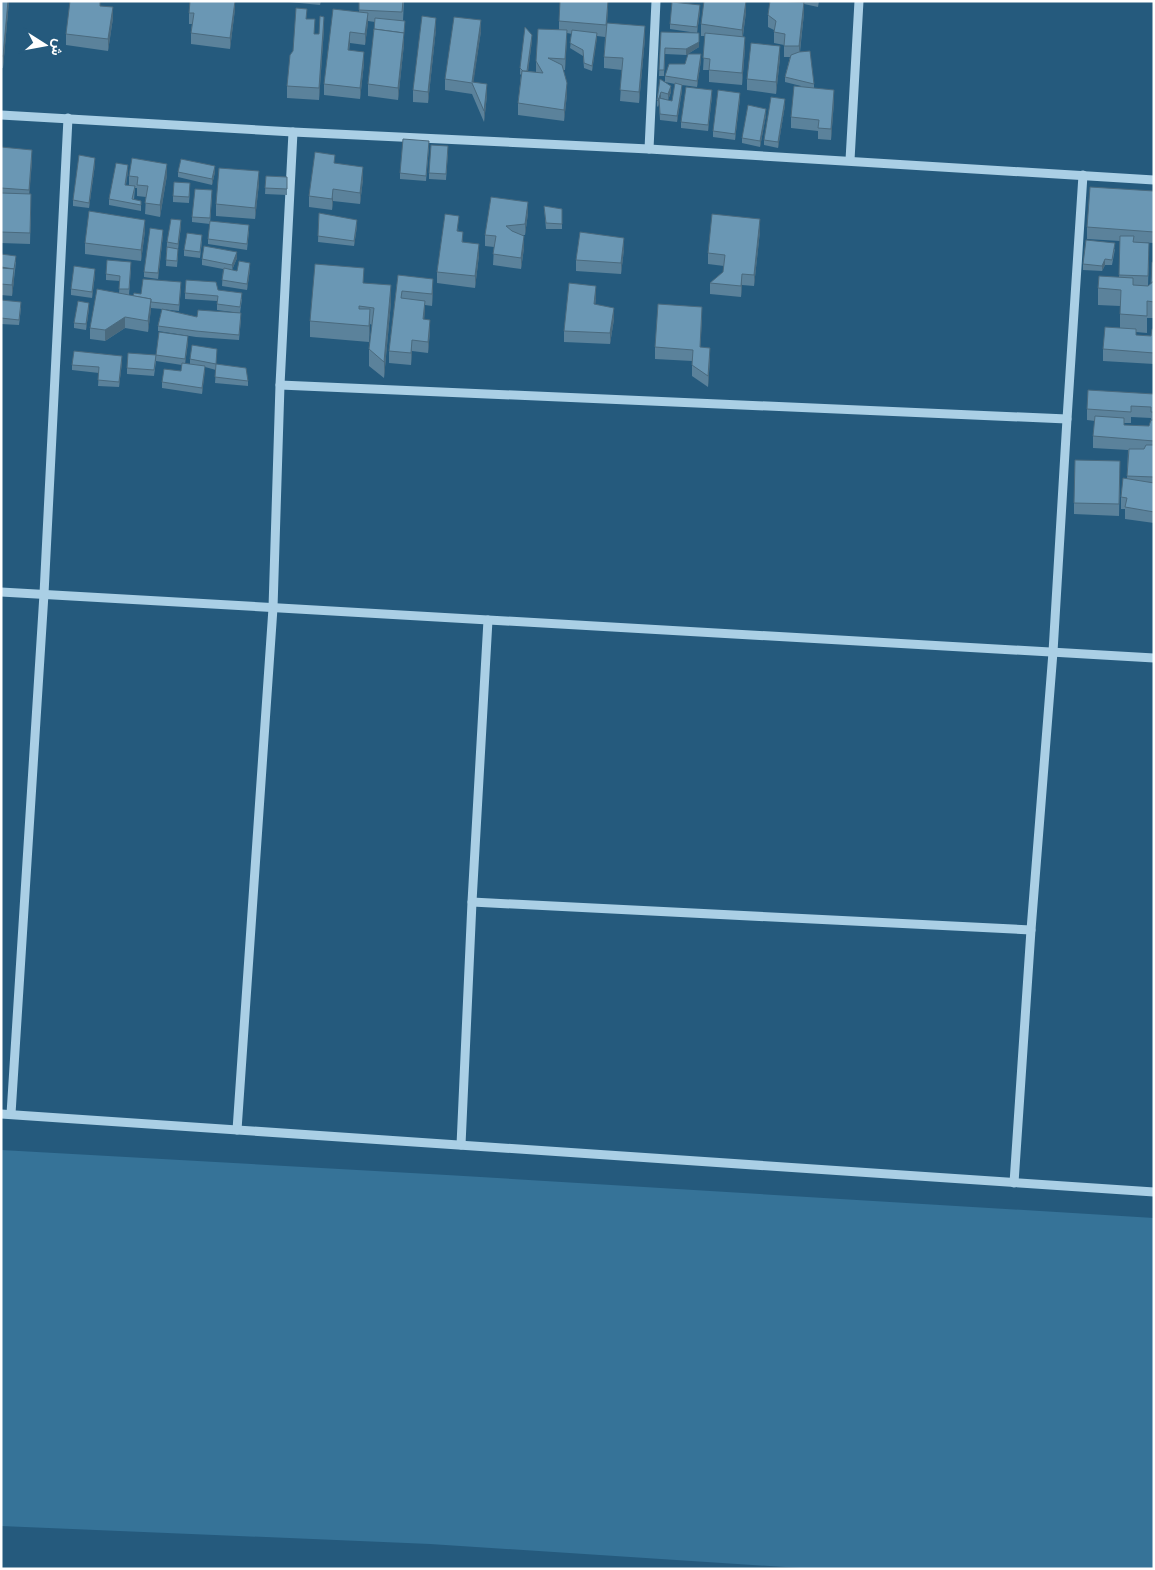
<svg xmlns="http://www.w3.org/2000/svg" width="1155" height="1570" font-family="'Alegreya Sans',Vazirmatn,sans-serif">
  <rect width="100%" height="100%" fill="#255a7d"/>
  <polygon fill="#367398" points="1,1150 447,1175 1154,1218 1154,1569 816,1569 430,1544 1,1526"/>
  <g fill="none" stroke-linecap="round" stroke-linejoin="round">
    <g stroke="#aacfe5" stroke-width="9">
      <polyline points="1,115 293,132 649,149 1154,180"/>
      <polyline points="649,149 656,1"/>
      <polyline points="850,160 859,1"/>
      <polyline points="280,385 1067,419"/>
      <polyline points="1,592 1154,658"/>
      <polyline points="472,902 1031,930"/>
      <polyline points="1,1114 1154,1192"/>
      <polyline points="11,1114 44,594 68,118"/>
      <polyline points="237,1130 273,608 280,385 293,132"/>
      <polyline points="461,1145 472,902 488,620"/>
      <polyline points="1014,1183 1031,930 1053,652 1067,419 1083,175"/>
    </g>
  </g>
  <g fill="#5b829b" fill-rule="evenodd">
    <polygon points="1,1 9,1 3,68 1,68"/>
    <polygon points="235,1 235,9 230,49 191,44 191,33 192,24 189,24 189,13"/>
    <polygon points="289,1 321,1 320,5 289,2"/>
    <polygon points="359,1 404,1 403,21 404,33 404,44 398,100 368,96 368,84 375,22 368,21 365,45 350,43 349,50 364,63 360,99 324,95 324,84 359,12"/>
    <polygon points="770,1 819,1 818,7 804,4 804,13 800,52 814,84 814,88 834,101 831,140 818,139 818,131 791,128 791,117 801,86 785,82 785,77 790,57 784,57 784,45 774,43 774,30 768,27 768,15"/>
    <polygon points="101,6 113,18 108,51 66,45 66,34"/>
    <polygon points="608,8 607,23 645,38 639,103 620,101 622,70 604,68 604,57 605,37 597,36 592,71 584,68 583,56 570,48 572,34 567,33 565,70 563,70 567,94 564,121 518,115 518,103 521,75 520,74 520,68 532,40 528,71 536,72 536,61 559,30 559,21"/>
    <polygon points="700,11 697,33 670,29 670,24"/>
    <polygon points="746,12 743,36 745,48 742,85 709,82 709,70 703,70 705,36 701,36 701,24"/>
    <polygon points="307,19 314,34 319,34 324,28 319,100 287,98 287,86 293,51"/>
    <polygon points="436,29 428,103 413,102 413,90"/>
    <polygon points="481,31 473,82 487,95 484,122 472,94 445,90 445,79"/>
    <polygon points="661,32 699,33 699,47 686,55 665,54 664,76 659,76"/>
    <polygon points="780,58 776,94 747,90 747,79"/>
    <polygon points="701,60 697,87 682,85 682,90 677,122 660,120 659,104 658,107 657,106 657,100 660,79 671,92 668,100 661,98 661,99 672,101 675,84 665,82 665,76 685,64"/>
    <polygon points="712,96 708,131 681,128 681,122"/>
    <polygon points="740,98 735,140 713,137 713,131"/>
    <polygon points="785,105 778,148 764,145 764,140"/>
    <polygon points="766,115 760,147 742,143 742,138"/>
    <polygon points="1,147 32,161 29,194 31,206 30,244 1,243"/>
    <polygon points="429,147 426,181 400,179 400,173"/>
    <polygon points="448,152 446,180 429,179 429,173"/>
    <polygon points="95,164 89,208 73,206 73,200"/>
    <polygon points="335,164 363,179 360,204 333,201 332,210 309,207 309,196"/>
    <polygon points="128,171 126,185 129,185 129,176 167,175 160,217 145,214 146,197 137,196 137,188 135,188 134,200 141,201 141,211 109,205 109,199"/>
    <polygon points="178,172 215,172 212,185 178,177"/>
    <polygon points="266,176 287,177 287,195 265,194"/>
    <polygon points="259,183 255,219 216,216 216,204"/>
    <polygon points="190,189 189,203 173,202 173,196"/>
    <polygon points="1154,191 1154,243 1133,242 1149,254 1148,286 1151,284 1154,262 1154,318 1147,318 1147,333 1136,332 1136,335 1151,336 1154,329 1154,364 1103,361 1103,349 1120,328 1120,306 1098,305 1098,288 1119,277 1120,241 1087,239 1087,227"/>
    <polygon points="212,196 210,224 192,222 192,217"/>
    <polygon points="544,206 562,209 562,229 546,229"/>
    <polygon points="319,213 357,226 354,246 318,242"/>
    <polygon points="528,213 525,235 522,235 524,248 521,269 493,265 494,247 485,246 485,235"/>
    <polygon points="181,226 178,249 178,254 177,267 166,266 167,242"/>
    <polygon points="459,228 458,231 463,242 479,255 475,288 437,283 437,272"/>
    <polygon points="145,231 141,261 85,254 85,243"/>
    <polygon points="249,231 247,250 208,244 208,239"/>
    <polygon points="760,231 754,286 742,285 741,297 710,294 710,283 723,272 724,266 708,264 708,253"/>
    <polygon points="163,235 158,279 144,277 144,272"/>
    <polygon points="202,241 200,258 184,256 184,250"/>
    <polygon points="624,249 621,274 576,271 576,260"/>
    <polygon points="1115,249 1112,265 1105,265 1102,271 1083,270 1083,264"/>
    <polygon points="1,254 16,262 12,296 1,295"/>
    <polygon points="237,258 232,270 237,271 250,269 247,290 222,286 223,269 202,265 202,259"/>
    <polygon points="131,268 129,295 133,296 181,288 179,311 162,309 197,317 241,319 239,340 196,337 158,331 158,326 162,309 151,308 148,332 125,328 105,341 90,339 90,328 119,293 120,281 106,280 106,274"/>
    <polygon points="95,275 92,298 71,295 71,289"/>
    <polygon points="398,275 433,290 432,306 425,305 424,319 430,331 428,353 412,351 411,365 389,363 389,351"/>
    <polygon points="364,283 391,302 384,378 369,366 369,349 372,325 370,324 369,342 310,337 310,321"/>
    <polygon points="218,290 242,299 240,313 217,310 217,301 185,299 185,293"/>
    <polygon points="596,298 595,305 614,319 610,344 564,342 564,331"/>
    <polygon points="1,300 21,308 19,325 1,324"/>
    <polygon points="89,308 86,330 74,328 74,323"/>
    <polygon points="702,318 700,347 710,359 708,387 692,376 692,361 655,359 655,347"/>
    <polygon points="188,342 185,364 190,364 190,359 217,364 248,381 248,386 215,383 216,370 205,367 202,394 162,388 162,382 181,371 182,365 156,361 156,355"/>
    <polygon points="156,361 154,376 127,374 127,368"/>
    <polygon points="122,362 119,387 98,386 99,373 72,370 72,365"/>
    <path d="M1154,394V523L1125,519V509H1121V497L1127,479L1128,450L1093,448V436L1095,421L1087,420V409ZM1131,417L1151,418V420L1149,426L1124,425V423H1131Z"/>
    <polygon points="1120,473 1119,516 1074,514 1074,503"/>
  </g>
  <g fill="#4a6a7e">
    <polygon points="8,1 9,1 3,68 3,56"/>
    <polygon points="235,1 235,9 230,49 230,38"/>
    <polygon points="608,1 608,8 606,37 606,25"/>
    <polygon points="746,1 746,12 742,41 742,30"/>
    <polygon points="804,2 804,13 799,58 799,46"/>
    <polygon points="700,5 700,11 697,33 697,27"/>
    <polygon points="113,7 113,18 108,51 108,39"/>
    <polygon points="368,13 368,24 365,45 365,34"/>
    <polygon points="324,17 324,28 319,100 319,88"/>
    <polygon points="436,18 436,29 428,103 428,92"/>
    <polygon points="481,20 481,31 473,86 472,83"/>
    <polygon points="645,26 645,38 639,103 639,92"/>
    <polygon points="567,30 567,42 565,70 565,59"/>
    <polygon points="350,32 350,43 348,61 348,50"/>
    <polygon points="404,33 404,44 398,100 398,88"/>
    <polygon points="597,33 597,39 592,71 592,66"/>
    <polygon points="532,35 532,40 527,80 527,74"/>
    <polygon points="745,37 745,48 742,85 742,73"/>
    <polygon points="699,42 699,47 686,55 686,49"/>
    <polygon points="780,46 780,58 776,94 776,82"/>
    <polygon points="364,52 364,63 360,99 360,88"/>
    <polygon points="701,54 701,60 697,87 697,81"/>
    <polygon points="567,83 567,94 564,121 564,110"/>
    <polygon points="487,84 487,95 484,122 484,111"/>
    <polygon points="682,85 682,90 677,122 677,116"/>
    <polygon points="671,86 671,92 668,100 668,94"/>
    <polygon points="712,90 712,96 708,131 708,125"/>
    <polygon points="834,90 834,101 831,140 831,129"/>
    <polygon points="661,92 661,98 659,103 659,98 658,107 658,101"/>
    <polygon points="740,93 740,98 735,140 735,134"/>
    <polygon points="785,99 785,105 778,148 778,142"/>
    <polygon points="766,109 766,115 760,147 760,141"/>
    <polygon points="32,150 32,161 29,201 29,190"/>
    <polygon points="95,158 95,164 89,208 89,203"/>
    <polygon points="167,164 167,175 160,217 160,205"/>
    <polygon points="128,165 128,171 125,190 125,185"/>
    <polygon points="215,166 215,172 212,185 212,179"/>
    <polygon points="363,167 363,179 360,204 360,193"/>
    <polygon points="259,171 259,183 255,219 255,208"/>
    <polygon points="333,189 333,201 332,210 332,199"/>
    <polygon points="528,202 528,213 525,235 525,224"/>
    <polygon points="760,219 760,231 754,286 754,275"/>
    <polygon points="145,220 145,231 141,261 141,250"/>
    <polygon points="181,220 181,226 178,250 178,244"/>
    <polygon points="357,220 357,226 354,246 354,241"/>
    <polygon points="163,230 163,235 158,279 158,273"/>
    <polygon points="524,236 524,248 521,269 521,258"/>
    <polygon points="624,238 624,249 621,274 621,263"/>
    <polygon points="479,244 479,255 475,288 475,276"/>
    <polygon points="237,252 237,258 232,270 232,265"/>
    <polygon points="1105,259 1105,265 1102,271 1102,266"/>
    <polygon points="250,263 250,269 247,290 247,284"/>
    <polygon points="14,269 14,281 12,296 12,285"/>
    <polygon points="95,269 95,275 92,298 92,292"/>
    <polygon points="742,274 742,285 741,297 741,286"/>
    <polygon points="433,279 433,290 432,306 432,294"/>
    <polygon points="391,285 391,302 384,378 384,362"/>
    <polygon points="596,286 596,298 594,316 594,304"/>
    <polygon points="151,299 151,310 148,332 148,321"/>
    <polygon points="425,301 425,312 423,331 423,319"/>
    <polygon points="89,303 89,308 86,330 86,324"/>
    <polygon points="702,307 702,318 700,358 700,347"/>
    <polygon points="614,308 614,319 610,344 610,333"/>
    <polygon points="370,309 370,326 369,342 369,326"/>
    <polygon points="125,317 125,328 105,341 105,330"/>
    <polygon points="430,320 430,331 428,353 428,342"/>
    <polygon points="188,336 188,342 185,365 185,359"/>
    <polygon points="412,340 412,351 411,365 411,353"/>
    <polygon points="710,348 710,359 708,387 708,376"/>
    <polygon points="122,356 122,362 119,387 119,382"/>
    <polygon points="205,366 205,372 202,394 202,388"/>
  </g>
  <g fill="#6a97b4" stroke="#4a6a7e">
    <polygon points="1,1 8,1 3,56 1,56"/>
    <polygon points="70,1 100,1 100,6 113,7 108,39 66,34"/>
    <polygon points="190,1 235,1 230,38 191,33 194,13 189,13"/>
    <polygon points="359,1 403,1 402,12 359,10"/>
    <polygon points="560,1 608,1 606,25 559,21"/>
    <polygon points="704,1 746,1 742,30 701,24"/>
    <polygon points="770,1 804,2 799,46 784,46 785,34 774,32 776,21 768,15"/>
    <polygon points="672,2 700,5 697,27 670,24"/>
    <polygon points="296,8 307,9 306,19 315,19 314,34 319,34 320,16 324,17 319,88 287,86 290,55 293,51"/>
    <polygon points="333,9 368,13 365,34 350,32 348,50 364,52 360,88 324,84"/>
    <polygon points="422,16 436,18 428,92 413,90"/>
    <polygon points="454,17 481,20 472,82 487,84 484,111 472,83 445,79"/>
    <polygon points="375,18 405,21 404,33 374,29 374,31"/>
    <polygon points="607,23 645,26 639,92 620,90 623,58 604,57"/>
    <polygon points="525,27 532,35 527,71 523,71 520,68"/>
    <polygon points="374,29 404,33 398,88 368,84"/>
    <polygon points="538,29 567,30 565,59 548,58 562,65 567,83 564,110 518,103 522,71 543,73 536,61"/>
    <polygon points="572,30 597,33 592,66 584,63 583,50 570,43"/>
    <polygon points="661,32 699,33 699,42 686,49 665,48 664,70 659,70"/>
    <polygon points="705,33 745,37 742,73 709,70 710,59 703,58"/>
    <polygon points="751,43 780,46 776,82 747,79"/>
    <polygon points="810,51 814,84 785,77 791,55 799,52"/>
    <polygon points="688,54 701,54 697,81 665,76 669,64 685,64"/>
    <polygon points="660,79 671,86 668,94 661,92 658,101 657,100"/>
    <polygon points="675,83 682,85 677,116 660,114 659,98 672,101"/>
    <polygon points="794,86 834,90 831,129 818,128 819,120 791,117"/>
    <polygon points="686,87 712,90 708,125 681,122"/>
    <polygon points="718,90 740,93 735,134 713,131"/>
    <polygon points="771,97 785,99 778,142 764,140"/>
    <polygon points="748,105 766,109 760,141 742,138"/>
    <polygon points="403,139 429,141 426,176 400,173"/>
    <polygon points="431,145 448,146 446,174 429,173"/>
    <polygon points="1,147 32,150 29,190 1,188"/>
    <polygon points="315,152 335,155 334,163 363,167 360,193 333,189 332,199 309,196"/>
    <polygon points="79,155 95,158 89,203 73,200"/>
    <polygon points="132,158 167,164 160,205 145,203 148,186 137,185 138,177 129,176"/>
    <polygon points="181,159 215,166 212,179 178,172"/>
    <polygon points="116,163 128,165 125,185 135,186 132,199 141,201 141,205 109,199"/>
    <polygon points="219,168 259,171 255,208 216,204"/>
    <polygon points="266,176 287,177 287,189 265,188"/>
    <polygon points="174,182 190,183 189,197 173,196"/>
    <polygon points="1090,187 1154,191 1154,232 1087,227"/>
    <polygon points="195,189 212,190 210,218 192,217"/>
    <polygon points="1,193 31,194 30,233 1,232"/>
    <polygon points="491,197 528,202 525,224 506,226 512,231 524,236 521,258 493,254 496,236 485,235"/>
    <polygon points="544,206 562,209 562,224 546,223"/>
    <polygon points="89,211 145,220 141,250 85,243"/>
    <polygon points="319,213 357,220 354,241 318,236"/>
    <polygon points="445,214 459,216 457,231 463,232 462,242 479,244 475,276 437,272"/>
    <polygon points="712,214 760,219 754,275 742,274 741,286 710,283 723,272 725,255 708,253"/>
    <polygon points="171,219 181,220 178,244 167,242"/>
    <polygon points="210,221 249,225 247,244 208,239"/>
    <polygon points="150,228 163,230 158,273 144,272"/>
    <polygon points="580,232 624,238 621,263 576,260"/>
    <polygon points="187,233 202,235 200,252 184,250"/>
    <polygon points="1120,236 1134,236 1133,242 1149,243 1148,276 1119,275"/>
    <polygon points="1086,240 1115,243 1112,260 1105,259 1102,266 1083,264"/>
    <polygon points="204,246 237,252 232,265 202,259"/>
    <polygon points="167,247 178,249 177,261 166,260"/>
    <polygon points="1,254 16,256 14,269 1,267"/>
    <polygon points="107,260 131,262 129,289 119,289 120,276 106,274"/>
    <polygon points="239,261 250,263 247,284 222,280 224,268 237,271"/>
    <polygon points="1152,262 1154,262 1154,281 1151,283"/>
    <polygon points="315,264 364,268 363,283 391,285 384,362 369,349 374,308 359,306 359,309 370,309 369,326 310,321"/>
    <polygon points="74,266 95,269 92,292 71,289"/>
    <polygon points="1,268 14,269 12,285 1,284"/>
    <polygon points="398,275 433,279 432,294 402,291 401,298 425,301 423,319 430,320 428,342 412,340 411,353 389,351"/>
    <polygon points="1099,276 1133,278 1133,285 1148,286 1154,281 1154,302 1147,301 1147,316 1120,314 1121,290 1098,288"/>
    <polygon points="143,279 181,282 179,305 151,302 151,299 133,296 134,293 141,294"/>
    <polygon points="186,280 216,282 218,290 242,293 240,307 217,304 218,296 185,293"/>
    <polygon points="569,283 596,286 594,304 614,308 610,333 564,331"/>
    <polygon points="97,289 151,299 148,321 125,317 105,330 90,328"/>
    <polygon points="1,300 21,302 19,320 1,318"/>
    <polygon points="78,301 89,303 86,324 74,323"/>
    <polygon points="658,304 702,307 700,347 710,348 708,376 692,365 693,350 655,347"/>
    <polygon points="162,309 197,317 198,310 241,313 239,335 196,331 158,326"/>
    <polygon points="1105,327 1136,329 1136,335 1151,336 1152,329 1154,329 1154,353 1103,349"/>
    <polygon points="159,332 188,336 185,359 156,355"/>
    <polygon points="192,345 217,349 216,364 190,359"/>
    <polygon points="74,351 122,356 119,382 98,380 99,367 72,365"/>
    <polygon points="128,353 156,355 154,370 127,368"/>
    <polygon points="182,363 205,366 202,388 162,382 164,369 181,371"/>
    <polygon points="216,364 246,368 248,381 215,377"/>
    <polygon points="1088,390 1154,394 1154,412 1151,412 1151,407 1131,406 1131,412 1087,409"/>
    <polygon points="1095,416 1124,418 1124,425 1149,426 1151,420 1154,420 1154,441 1093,436"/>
    <polygon points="1146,445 1154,445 1154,477 1127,476 1129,449 1144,449"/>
    <polygon points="1075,460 1120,461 1119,504 1074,503"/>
    <polygon points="1123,478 1154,483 1154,512 1125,507 1127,498 1121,497"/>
  </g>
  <rect width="1155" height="1570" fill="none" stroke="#ffffff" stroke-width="5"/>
  <g transform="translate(45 45) rotate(101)" stroke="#255a7d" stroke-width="4" paint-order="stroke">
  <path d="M0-4L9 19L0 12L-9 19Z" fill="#ffffff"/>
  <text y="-8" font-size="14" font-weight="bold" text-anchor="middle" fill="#ffffff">ش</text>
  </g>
</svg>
